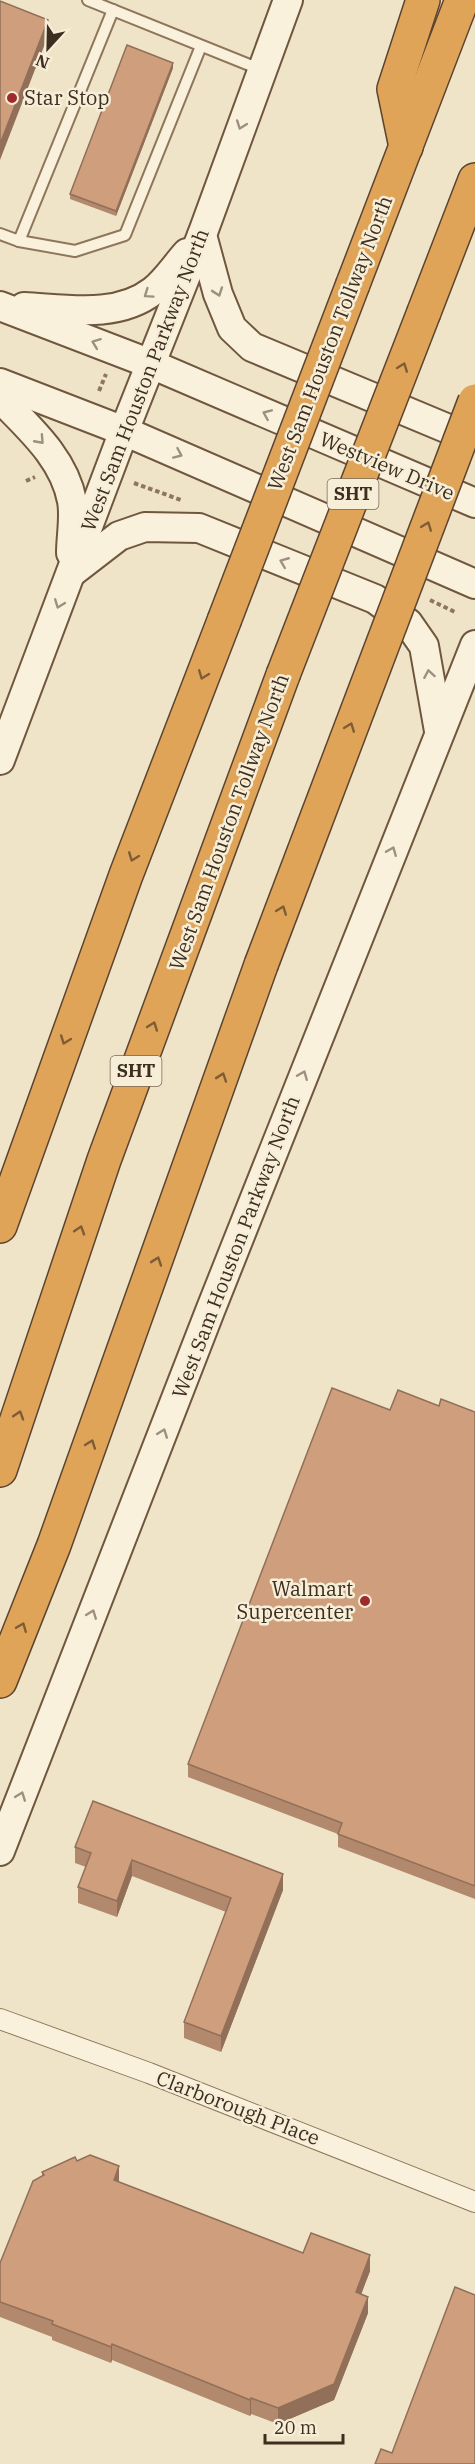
<svg xmlns="http://www.w3.org/2000/svg" width="475" height="2464" font-family="'IBM Plex Serif',serif">
  <rect width="100%" height="100%" fill="#f0e4c8"/>
  <g fill="none" stroke-linecap="round" stroke-linejoin="round">
    <g stroke="#8d765c" stroke-width="14">
      <g id="service">
        <polyline points="88,0 262,70"/>
        <polyline points="0,234 19,241 75,251 125,235 201,46"/>
        <polyline points="19,241 113,10"/>
      </g>
    </g>
    <g stroke="#8d765c" stroke-width="22">
      <polyline id="minor" points="0,2019 149,2073 475,2202"/>
    </g>
    <g stroke="#6f573f" stroke-width="32">
      <g id="secondary">
        <polyline points="202,235 218,294 232,328 252,347 446,428 475,436"/>
        <polyline points="0,306 151,364 475,503"/>
        <path d="M24,307C66,309 117,319 153,291C166,281 176,265 187,253"/>
        <polyline points="0,383 124,431 475,584"/>
        <path d="M0,398C29,428 64,458 72,501C75,517 71,537 71,553"/>
        <polyline points="71,573 119,536 145,527 199,528 375,599 408,623 424,646 439,731"/>
        <polyline points="0,760 124,431 202,235 288,0"/>
        <polyline points="0,1851 210,1311 475,645"/>
      </g>
    </g>
    <g stroke="#5b4430" stroke-width="36">
      <g id="motorway">
        <polyline points="406,147 394,89 423,0"/>
        <polyline points="353,284 462,0"/>
        <polyline points="424,312 475,180"/>
        <polyline points="0,1226 126,875 224,621"/>
        <polyline points="0,1470 104,1160 283,675"/>
        <polyline points="0,1681 54,1545 261,965"/>
      </g>
    </g>
    <g stroke="#8d765c" stroke-width="4" stroke-dasharray="4.5 3" stroke-linecap="butt">
      <polyline points="99,391 106,374"/>
      <polyline points="26,481 35,477"/>
      <polyline points="134,483 181,500"/>
      <polyline points="430,600 455,612"/>
    </g>
    <use href="#service" stroke="#faf1dc" stroke-width="10"/>
    <use href="#minor" stroke="#faf1dc" stroke-width="20"/>
    <use href="#secondary" stroke="#faf1dc" stroke-width="28"/>
    <use href="#motorway" stroke="#e0a458" stroke-width="33"/>
    <g stroke="#5b4430" stroke-width="36" stroke-linecap="butt">
      <g id="motorway-bridge">
        <polyline points="224,621 353,284"/>
        <polyline points="283,675 424,312"/>
        <polyline points="261,965 475,401"/>
      </g>
    </g>
    <use href="#motorway-bridge" stroke="#e0a458" stroke-width="33"/>
  </g>
  <g fill="#b2896c">
    <polygon points="173,68 116,216 70,199 70,194"/>
    <polygon points="439,1406 475,1412 475,1899 338,1847 338,1834 188,1777 188,1764 390,1410"/>
    <polygon points="75,1847 283,1890 221,2052 184,2038 184,2022 226,1912 132,1876 117,1917 78,1903 78,1887 86,1867 75,1863"/>
    <polygon points="77,2161 119,2182 303,2253 370,2271 361,2294 368,2313 334,2400 278,2424 251,2414 250,2416 112,2360 111,2363 52,2340 52,2337 0,2317 0,2263 42,2176 42,2172"/>
  </g>
  <g fill="#916f58">
    <polygon points="48,20 48,36 0,160 0,144"/>
    <polygon points="173,63 173,68 116,216 116,211"/>
    <polygon points="132,1860 132,1876 117,1917 117,1901"/>
    <polygon points="283,1874 283,1890 221,2052 221,2036"/>
    <polygon points="119,2166 119,2182 114,2180"/>
    <polygon points="370,2255 370,2271 356,2308 356,2292"/>
    <polygon points="368,2297 368,2313 334,2400 278,2424 278,2408"/>
    <polygon points="112,2344 112,2360 111,2363 111,2347"/>
    <polygon points="251,2398 251,2414 250,2416 250,2400"/>
  </g>
  <g fill="#cf9f7d" stroke="#916f58" stroke-width="1.5">
    <polygon points="0,1 48,20 0,144"/>
    <polygon points="127,45 173,63 116,211 70,194"/>
    <polygon points="332,1388 390,1410 398,1390 439,1406 441,1399 475,1412 475,1886 338,1834 342,1823 188,1764"/>
    <polygon points="93,1801 283,1874 221,2036 184,2022 231,1898 132,1860 117,1901 78,1887 91,1853 75,1847"/>
    <polygon points="90,2155 119,2166 114,2180 303,2253 311,2233 370,2255 356,2292 368,2297 334,2384 278,2408 251,2398 250,2400 112,2344 111,2347 52,2324 53,2321 0,2302 0,2263 33,2181 44,2175 42,2172 75,2157 77,2161"/>
    <polygon points="455,2287 475,2295 475,2464 375,2464 381,2449 392,2453"/>
  </g>
  <defs><path id="oneway-chevron" d="M-2-3.5L2.5 0L-2 3.5" fill="none" stroke-width="1.6" stroke-linecap="round" stroke-linejoin="round" transform="scale(1.5)"/></defs>
  <g stroke="#9c907e">
    <use href="#oneway-chevron" transform="translate(241 125) rotate(110)"/>
    <use href="#oneway-chevron" transform="translate(218 292) rotate(71)"/>
    <use href="#oneway-chevron" transform="translate(148 294) rotate(145)"/>
    <use href="#oneway-chevron" transform="translate(96 343) rotate(-159)"/>
    <use href="#oneway-chevron" transform="translate(267 414) rotate(-157)"/>
    <use href="#oneway-chevron" transform="translate(40 440) rotate(48)"/>
    <use href="#oneway-chevron" transform="translate(178 454) rotate(24)"/>
    <use href="#oneway-chevron" transform="translate(284 562) rotate(-158)"/>
    <use href="#oneway-chevron" transform="translate(59 604) rotate(111)"/>
    <use href="#oneway-chevron" transform="translate(429 674) rotate(-100)"/>
    <use href="#oneway-chevron" transform="translate(392 851) rotate(-68)"/>
    <use href="#oneway-chevron" transform="translate(303 1075) rotate(-68)"/>
    <use href="#oneway-chevron" transform="translate(163 1433) rotate(-69)"/>
    <use href="#oneway-chevron" transform="translate(92 1614) rotate(-69)"/>
    <use href="#oneway-chevron" transform="translate(21 1796) rotate(-69)"/>
  </g>
  <g stroke="#7e5d36">
    <use href="#oneway-chevron" transform="translate(403 367) rotate(-69)"/>
    <use href="#oneway-chevron" transform="translate(427 526) rotate(-69)"/>
    <use href="#oneway-chevron" transform="translate(203 675) rotate(111)"/>
    <use href="#oneway-chevron" transform="translate(350 727) rotate(-69)"/>
    <use href="#oneway-chevron" transform="translate(133 857) rotate(111)"/>
    <use href="#oneway-chevron" transform="translate(282 910) rotate(-69)"/>
    <use href="#oneway-chevron" transform="translate(153 1026) rotate(-70)"/>
    <use href="#oneway-chevron" transform="translate(65 1040) rotate(110)"/>
    <use href="#oneway-chevron" transform="translate(222 1077) rotate(-71)"/>
    <use href="#oneway-chevron" transform="translate(80 1230) rotate(-72)"/>
    <use href="#oneway-chevron" transform="translate(157 1261) rotate(-71)"/>
    <use href="#oneway-chevron" transform="translate(19 1415) rotate(-72)"/>
    <use href="#oneway-chevron" transform="translate(91 1444) rotate(-70)"/>
    <use href="#oneway-chevron" transform="translate(22 1627) rotate(-68)"/>
  </g>
  <g fill="#9e2a2b" stroke="#f7eed8" stroke-width="2">
    <circle cx="12" cy="98" r="6"/>
    <circle cx="365" cy="1601" r="6"/>
  </g>
  <g text-anchor="middle" stroke-width="5" stroke-linejoin="round" paint-order="stroke">
    <g fill="#f7eed8" stroke="#756857" stroke-width="1.5">
      <rect x="327.5" y="479" width="51" height="30" rx="4.5"/>
      <rect x="110.5" y="1056" width="51" height="30" rx="4.5"/>
    </g>
    <g font-size="18" font-weight="bold" fill="#3d2e20">
      <text x="353" y="500">SHT</text>
      <text x="136" y="1077">SHT</text>
    </g>
    <g font-size="20" fill="#3d2e20" stroke="#f7eed8" text-anchor="start">
      <text x="24" y="105">Star Stop</text>
      <text x="353" y="1596" text-anchor="end">Walmart<tspan x="353" dy="23">Supercenter</tspan></text>
    </g>
    <g font-size="20" fill="#3d2e20" stroke="#f7eed8">
      <text transform="translate(330 343) rotate(-69)" y="7">West Sam Houston Tollway North</text>
      <text transform="translate(145 380) rotate(-69)" y="7">West Sam Houston Parkway North</text>
      <text transform="translate(387 466) rotate(23)" y="7">Westview Drive</text>
      <text transform="translate(229 822) rotate(-70)" y="7">West Sam Houston Tollway North</text>
      <text transform="translate(236 1247) rotate(-69)" y="7">West Sam Houston Parkway North</text>
      <text transform="translate(238 2108) rotate(21)" y="7">Clarborough Place</text>
    </g>
  </g>
  <g transform="translate(48 48) rotate(202)" stroke="#f7eed8" stroke-width="4.5" paint-order="stroke">
  <path d="M0-4.5L10 22L0 15L-10 22Z" fill="#3d2e20"/>
  <text y="-9" font-size="16" font-weight="bold" text-anchor="middle" fill="#3d2e20">N</text>
  </g>
  <path d="M265 2434v9h78v-9" fill="none" stroke="#3d2e20" stroke-width="3"/>
  <text x="274" y="2434" font-size="18" fill="#3d2e20" stroke="#f7eed8" stroke-width="4.5" paint-order="stroke">20 m</text>
</svg>
